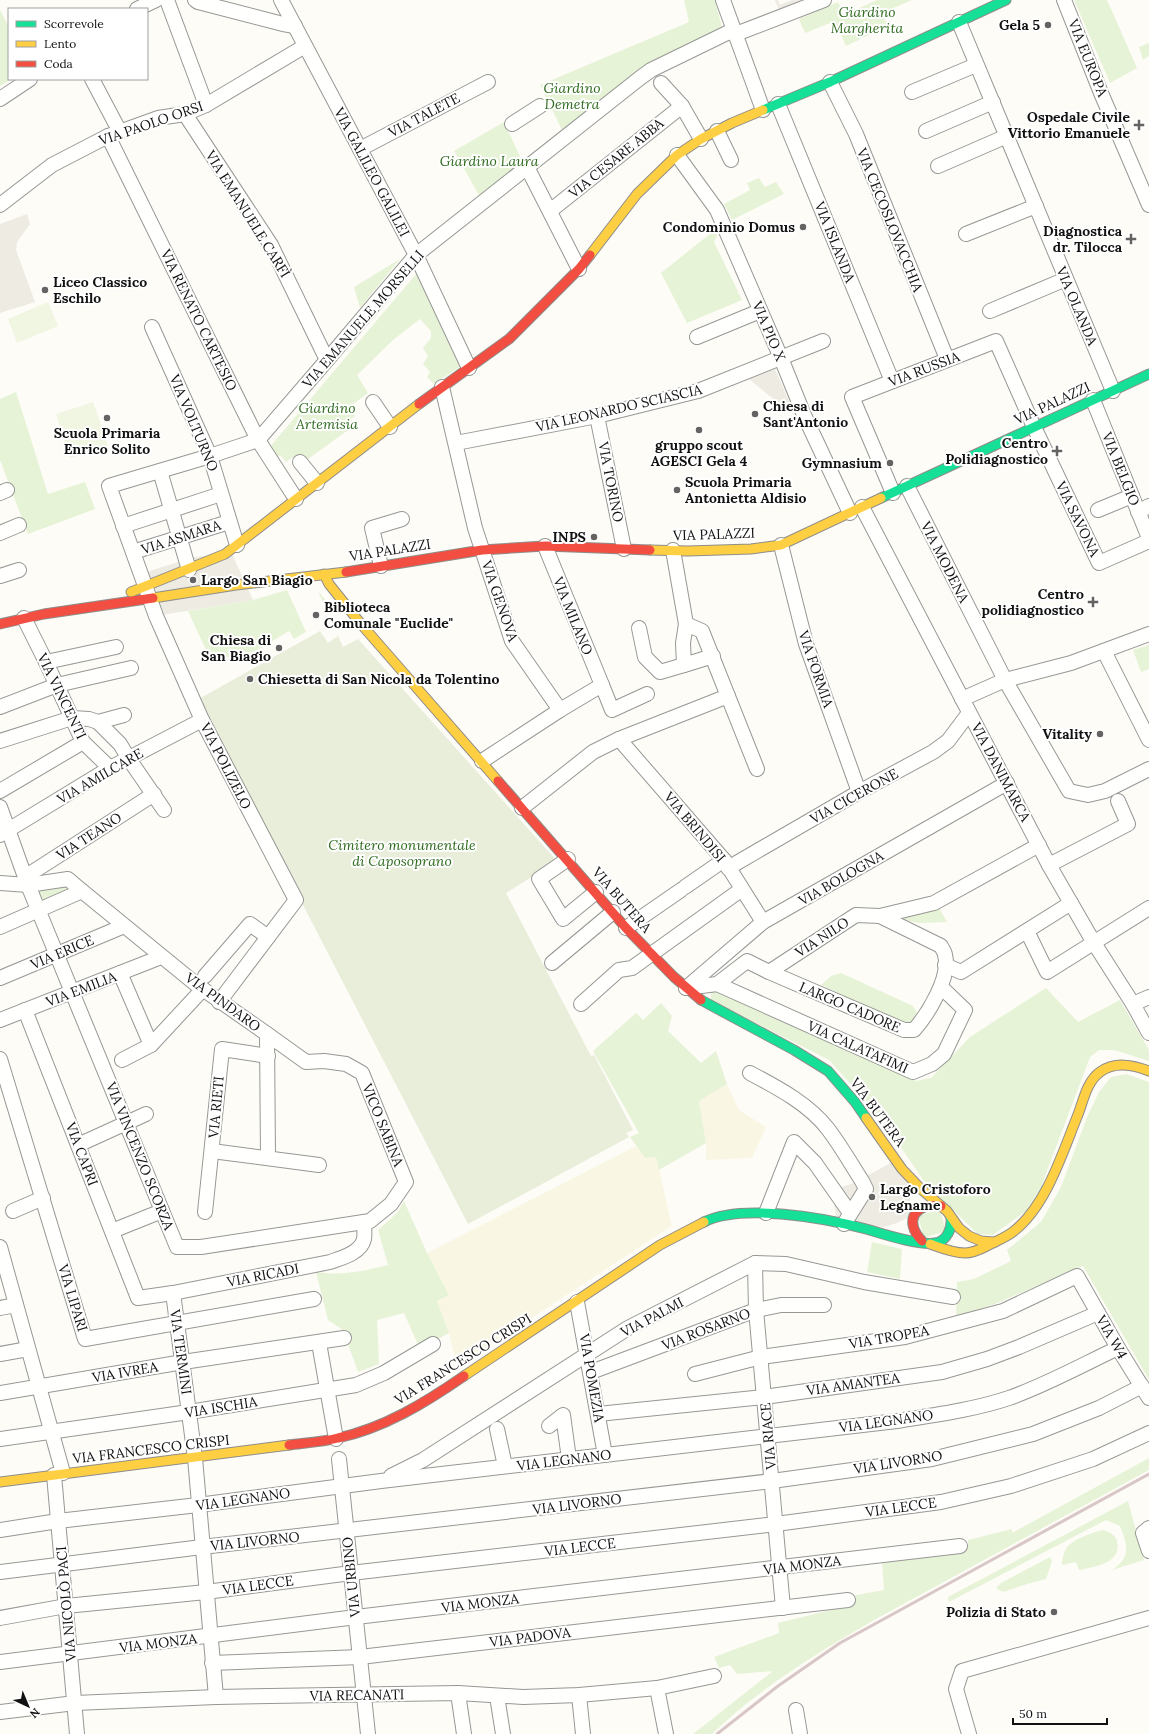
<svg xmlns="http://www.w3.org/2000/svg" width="1149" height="1734" font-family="Lora,serif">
  <rect width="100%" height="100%" fill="#fdfcf7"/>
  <g fill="#f9f7e4">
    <polygon points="727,1084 739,1110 766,1127 752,1158 706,1160 706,1143 699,1101"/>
    <polygon points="636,1146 645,1158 656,1156 672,1226 457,1367 449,1333 437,1301 449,1295 427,1253"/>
  </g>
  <g fill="#e7f3d7">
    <polygon points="684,0 715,0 722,28 636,72 634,79 562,130 540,85 689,22"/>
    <polygon points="877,0 912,0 882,13 888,26 846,46 835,21 805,33 799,19 838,2 844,15"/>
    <polygon points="1074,0 1107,0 1137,68 1110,83"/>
    <polygon points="0,10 9,27 9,79 12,79 0,86"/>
    <polygon points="1149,43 1149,56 1143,60 1139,47"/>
    <polygon points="504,122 525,167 481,199 454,151"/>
    <polygon points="759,178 765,187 776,182 784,194 732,220 724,204 750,190 747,183"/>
    <polygon points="715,230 717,236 714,242 742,300 687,323 661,273"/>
    <polygon points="400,259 360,308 354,287"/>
    <polygon points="417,273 461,366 434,384 427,377 430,372 423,364 428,356 423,348 431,338 431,331 420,319 393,340 357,375 368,393 349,407 355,416 351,419 355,425 304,462 293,457 286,462 280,455 276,458 269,448"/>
    <polygon points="16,392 48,494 85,482 95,509 28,534 0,460 0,399"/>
    <polygon points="287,590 306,632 294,639 289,631 256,651 211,661 188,611 253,600"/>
    <polygon points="318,591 333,609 327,612"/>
    <polygon points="1149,645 1149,669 1141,672 1133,650"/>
    <polygon points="66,885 71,891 41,905 35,889"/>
    <polygon points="938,906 947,922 918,923 901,919 901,915"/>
    <polygon points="841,973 913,1006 919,1016 914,1024 905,1025 821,985 831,976"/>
    <polygon points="1046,988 1078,1022 1120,1000 1149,1050 1149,1061 1114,1050 1099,1050 1090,1057 1041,1187 1026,1211 993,1235 978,1234 926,1184 880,1117 829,1060 711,1000 711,993 716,989 916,1081 931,1078 970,1037"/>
    <polygon points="661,1003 672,1016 668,1031 701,1063 716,1051 727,1084 699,1101 706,1143 659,1170 656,1157 645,1158 630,1137 639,1133 593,1051 636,1013 643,1020"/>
    <polygon points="1126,1074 1149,1082 1149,1380 1083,1266 995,1304 956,1317 957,1282 974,1279 1011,1261 1007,1250 1041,1222 1061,1187 1087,1117 1099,1092 1111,1077"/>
    <path d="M404,1201L427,1253L449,1295L437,1301L449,1333L420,1349L404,1313L377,1320L379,1364L358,1372L343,1330L328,1320L316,1272C341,1276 364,1271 388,1265L378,1230L397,1213Z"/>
    <polygon points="940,1209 946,1231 924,1238 918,1216"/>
    <polygon points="872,1242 902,1249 900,1279 867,1272"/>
    <path d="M1149,1458V1470L876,1619C820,1651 758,1689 712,1734H693L773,1671L737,1674L730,1665L719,1668L714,1657L779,1633L778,1623L851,1605V1596L884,1590L882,1561L968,1548V1540L1012,1529V1533Z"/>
    <path d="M1128,1501L1144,1560L1112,1570C1131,1557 1128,1546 1120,1526L1106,1520L949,1602L948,1597Z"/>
    <path d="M1103,1530C1109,1532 1115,1534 1117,1541C1123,1563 1094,1567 1079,1570L1076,1562L1062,1565C1062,1559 1064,1549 1070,1544C1078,1538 1093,1532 1103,1530Z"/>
    <polygon points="1050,1557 1052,1561 1046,1579 1027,1584 1003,1592 996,1588 1001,1583"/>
  </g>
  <polygon fill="#e9eedb" points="320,631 328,643 338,636 343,647 358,639 557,861 506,893 591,1056 594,1055 633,1130 626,1133 629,1137 468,1224 197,700"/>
  <g fill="#f0f6e1">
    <polygon points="48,302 58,326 17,343 8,319"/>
    <polygon points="93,402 108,446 70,458 56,414"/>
  </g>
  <g fill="#edebe2">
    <polygon points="775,0 778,0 780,5 792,0 824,0 781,16"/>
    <polygon points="27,214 30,224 17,242 16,250 35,302 0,313 0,224"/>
    <polygon points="775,369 790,403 782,406 749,379 743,381 752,377"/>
    <polygon points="232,554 253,600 156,616 143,573 194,557"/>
    <polygon points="896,1160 902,1169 910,1194 911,1216 897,1223 884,1227 836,1223 835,1209 832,1190 854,1183"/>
  </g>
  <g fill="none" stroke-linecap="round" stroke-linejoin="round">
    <g stroke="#979795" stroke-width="16">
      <g id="street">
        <polyline points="167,0 206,105"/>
        <polyline points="195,0 198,2 283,24 295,26"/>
        <polyline points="281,0 416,255 469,368"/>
        <polyline points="723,0 763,110"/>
        <polyline points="1064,0 1101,93 1149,205"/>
        <polyline points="137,9 156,0"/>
        <polyline points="959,22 1113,391"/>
        <polyline points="92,79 120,132"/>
        <polyline points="830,82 856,134 947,359"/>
        <polyline points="661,83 682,106 701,139"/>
        <polyline points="912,92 976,65"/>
        <polyline points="0,99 30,79"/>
        <polyline points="778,104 892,381"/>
        <polyline points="185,114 271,245 327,360"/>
        <polyline points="512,124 540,106"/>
        <polyline points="717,131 731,160"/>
        <polyline points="926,131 993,102"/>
        <polyline points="108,136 258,440 296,499"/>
        <polyline points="360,149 488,82"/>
        <polyline points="677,155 717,210 781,358 804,415 850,513"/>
        <polyline points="938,166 1007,136"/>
        <polyline points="527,167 579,269"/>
        <polyline points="0,205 52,165 108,136 158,118 185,114 206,105 305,46"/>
        <polyline points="550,211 682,106"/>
        <polyline points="966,234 1036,206"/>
        <polyline points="990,311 1066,279"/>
        <polyline points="152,327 210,456 237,545"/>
        <polyline points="697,337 760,311"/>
        <polyline points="442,387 475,528 512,641 560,710"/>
        <polyline points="1093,400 1149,538"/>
        <polyline points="373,402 390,427"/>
        <polyline points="597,416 624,549"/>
        <polyline points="456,443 597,416 698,391 823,341"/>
        <polyline points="300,462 317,483"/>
        <polyline points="160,471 189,570"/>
        <polyline points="907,486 1005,680 1069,791 1088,795 1105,791 1149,769"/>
        <polyline points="0,493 7,490"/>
        <polyline points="893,493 852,397 996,341 1034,427 1099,563 1149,541"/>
        <polyline points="862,507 1049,865 1094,943 1133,1004 1149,1033"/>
        <polyline points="1098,510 1132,496"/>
        <polyline points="1138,512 1149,506"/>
        <polyline points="123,526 221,494"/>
        <polyline points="0,533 19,525"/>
        <polyline points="781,545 806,644 859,792"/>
        <polyline points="673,550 686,624 702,631 757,769"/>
        <polyline points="133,552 229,522"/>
        <polyline points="381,566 372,528 402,519"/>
        <polyline points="0,576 19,570"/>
        <polyline points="24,618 46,662 83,742 110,768"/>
        <polyline points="686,624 683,643 684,665 713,656"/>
        <polyline points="639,628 645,657 660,672 684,665"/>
        <polyline points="1104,651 1149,740"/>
        <polyline points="46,662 116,647"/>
        <polyline points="602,685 612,710 647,694"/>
        <polyline points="962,699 1005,680 1071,663 1149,634"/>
        <polyline points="0,707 57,685 131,668"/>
        <polyline points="98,722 120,744 129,759 164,810"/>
        <polyline points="619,739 724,860 763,922"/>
        <polyline points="0,741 72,718 89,719 98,722 124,715"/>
        <polyline points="482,761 560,710 602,685 545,546"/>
        <polyline points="0,791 83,742"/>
        <polyline points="0,807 25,877 154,794"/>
        <polyline points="522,808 593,752 619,739 728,696"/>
        <polyline points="0,835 110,768 202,720"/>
        <polyline points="568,859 539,879 563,919 596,892"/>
        <polyline points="1049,865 1128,824 1118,801"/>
        <polyline points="728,868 859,792 933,752 948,741 969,713"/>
        <polyline points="0,883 28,885 68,879 82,891 0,927"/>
        <polyline points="28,885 177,1247 201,1247 370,1221 391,1204 406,1182 362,1073 346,1064 324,1061 306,1062 267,1034"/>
        <polyline points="685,887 724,860"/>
        <polyline points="82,891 197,985 267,1034 268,1158"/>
        <polyline points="626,928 681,890"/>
        <polyline points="1027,931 1047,972 1149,908"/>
        <polyline points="552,963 613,912"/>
        <polyline points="945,965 961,972 1071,903"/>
        <polyline points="769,972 856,915 880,916 934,903 1039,845"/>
        <polyline points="120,973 151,1045"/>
        <polyline points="205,976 250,924 268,937"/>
        <polyline points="0,978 124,926"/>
        <polyline points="717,984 913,1072 932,1064 944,1054 965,1010 941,987"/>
        <path d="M686,988L717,984L747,961L769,972L904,1030H914C928,1014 951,977 945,955C945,952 942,949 941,946L880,916"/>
        <polyline points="686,988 763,922 1007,783"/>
        <polyline points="219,1002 296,900 202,720 156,616 109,486 210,456 258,440 327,360 416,255 640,78 651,70 727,33 741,32 824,0"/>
        <polyline points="581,1004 619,970 632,968 742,889"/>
        <polyline points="1133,1004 1149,997"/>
        <path d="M25,1010L138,1298L173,1293L330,1262C341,1258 361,1253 364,1239C365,1234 364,1228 364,1222"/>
        <polyline points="0,1020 161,957"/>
        <polyline points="0,1059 85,1339 314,1299"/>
        <polyline points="122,1060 151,1045 203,989"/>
        <path d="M750,1073C778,1088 809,1104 828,1129C841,1146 851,1164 862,1181L866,1189L844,1224"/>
        <polyline points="78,1145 146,1114"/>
        <polyline points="212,1151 319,1165"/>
        <polyline points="13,1211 43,1198"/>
        <polyline points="205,1212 222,1049 268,1056"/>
        <polyline points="766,1213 794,1142 815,1163 850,1213"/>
        <polyline points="112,1231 162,1211"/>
        <polyline points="0,1247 63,1473"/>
        <polyline points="755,1263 756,1310 783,1608"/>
        <polyline points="173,1293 195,1458 216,1697"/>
        <polyline points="577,1302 605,1455"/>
        <polyline points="0,1308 16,1305"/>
        <polyline points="319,1343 336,1439"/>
        <polyline points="0,1354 28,1349"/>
        <polyline points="591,1372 756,1310 781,1305 824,1305"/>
        <polyline points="695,1374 761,1357 905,1337 1003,1311 1077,1276 1118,1348 1149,1398"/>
        <polyline points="0,1393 183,1362 344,1338"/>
        <polyline points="598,1414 764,1397 942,1372 987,1359 1019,1347 1098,1313"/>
        <polyline points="549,1426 563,1415 569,1459"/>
        <polyline points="497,1429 505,1466"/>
        <polyline points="0,1439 189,1412 356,1385 384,1373 433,1344"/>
        <polyline points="339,1459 368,1734"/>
        <polyline points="54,1475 77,1734"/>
        <polyline points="391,1476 423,1460 628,1328 755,1263 786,1264 864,1282 953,1297"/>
        <polyline points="1149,1528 1143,1533 1149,1551"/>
        <path d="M0,1530L58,1521L198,1505L381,1481L897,1421C934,1415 973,1410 1009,1398C1046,1385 1082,1365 1118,1348"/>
        <polyline points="0,1572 202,1547 772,1481 932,1459 1033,1434 1099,1408 1142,1386"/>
        <polyline points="0,1618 66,1606 206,1592 351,1573 776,1524 941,1502 1011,1486 1093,1459 1149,1433"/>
        <polyline points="0,1662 356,1617 960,1546"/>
        <polyline points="212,1663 360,1657 848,1600"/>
        <polyline points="657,1688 666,1734"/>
        <polyline points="458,1693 464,1734"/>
        <polyline points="579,1695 583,1734"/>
        <polyline points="497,1696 503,1734"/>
        <polyline points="796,1710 800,1734"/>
        <polyline points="0,1712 75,1703 216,1697 458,1693 523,1697 579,1695 657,1688 714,1676"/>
        <polyline points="969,1734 956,1689 962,1671 1149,1618"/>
      </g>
    </g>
    <g stroke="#8e8d8b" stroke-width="11">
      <g id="fast">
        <polyline points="763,110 830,82 1006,0"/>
        <polyline points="881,498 1149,374"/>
        <polyline points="701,1000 794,1050 828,1071 855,1102 866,1118"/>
        <path d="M704,1222C742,1203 825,1218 866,1229C883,1234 919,1246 935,1243C947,1241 952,1229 951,1218"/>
      </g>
    </g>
    <g stroke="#8e8d8b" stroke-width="11">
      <g id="slow">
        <polyline points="590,255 637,194 677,155 701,139 732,123 763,110"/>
        <polyline points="650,550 688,551 751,549 781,545 881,498"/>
        <polyline points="324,574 329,584 361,624 498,781"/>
        <polyline points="131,592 225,554 419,404"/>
        <polyline points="153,598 236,585 346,572"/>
        <polyline points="866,1118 902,1169 921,1189 947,1211 959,1228 969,1236 981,1241 994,1242"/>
        <path d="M930,1244C941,1248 953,1253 965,1253C976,1253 984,1247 993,1243C1001,1239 1008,1236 1014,1231C1046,1206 1062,1154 1077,1117C1083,1103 1086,1082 1100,1072C1115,1061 1133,1065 1149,1071"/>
        <polyline points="464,1376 660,1245 704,1222"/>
        <polyline points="0,1482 289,1445"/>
      </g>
    </g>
    <g stroke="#8e8d8b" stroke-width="11">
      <g id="jam">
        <polyline points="419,404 509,339 579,269 590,255"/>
        <polyline points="346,572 482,550 545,546 650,550"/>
        <polyline points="0,624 44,614 153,598"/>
        <polyline points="498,781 626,928 674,977 701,1000"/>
        <path d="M922,1241C903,1221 915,1202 941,1206"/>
        <path d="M289,1445C305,1443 322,1442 338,1438C384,1428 425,1403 464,1376"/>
      </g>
    </g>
    <use href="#street" stroke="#fffffe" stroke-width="14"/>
    <use href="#fast" stroke="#16e098" stroke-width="9"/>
    <use href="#slow" stroke="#ffcf43" stroke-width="9"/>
    <use href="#jam" stroke="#f24e42" stroke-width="9"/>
    <polyline stroke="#d9c6c7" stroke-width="3" points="717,1734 778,1686 840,1643 1149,1474"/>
  </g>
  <g fill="#646362" stroke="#fff" stroke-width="1.5">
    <circle cx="1048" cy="25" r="4"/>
    <path d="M1137 119h4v4h4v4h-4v4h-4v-4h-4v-4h4z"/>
    <circle cx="803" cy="227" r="4"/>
    <path d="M1129 233h4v4h4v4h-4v4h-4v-4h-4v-4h4z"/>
    <circle cx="45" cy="290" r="4"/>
    <circle cx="755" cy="414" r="4"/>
    <circle cx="107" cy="418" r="4"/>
    <circle cx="699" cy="430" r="4"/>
    <path d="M1055 445h4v4h4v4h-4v4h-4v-4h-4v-4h4z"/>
    <circle cx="890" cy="463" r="4"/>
    <circle cx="677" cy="490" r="4"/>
    <circle cx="594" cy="537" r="4"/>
    <circle cx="193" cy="580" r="4"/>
    <path d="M1091 596h4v4h4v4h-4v4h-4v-4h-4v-4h4z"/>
    <circle cx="316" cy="615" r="4"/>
    <circle cx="279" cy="648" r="4"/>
    <circle cx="250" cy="679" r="4"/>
    <circle cx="1100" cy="734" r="4"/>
    <circle cx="872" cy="1197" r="4"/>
    <circle cx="1054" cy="1612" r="4"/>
  </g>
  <g text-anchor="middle" stroke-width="4" stroke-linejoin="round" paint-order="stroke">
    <g font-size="14" font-style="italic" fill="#2f6b1f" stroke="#fff">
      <text x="867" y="17">Giardino<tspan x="867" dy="16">Margherita</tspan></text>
      <text x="572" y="93">Giardino<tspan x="572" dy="16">Demetra</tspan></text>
      <text x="489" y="166">Giardino Laura</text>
      <text x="327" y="413">Giardino<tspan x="327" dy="16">Artemisia</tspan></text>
      <text x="402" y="850">Cimitero monumentale<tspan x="402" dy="16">di Caposoprano</tspan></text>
    </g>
    <g font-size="14" font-weight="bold" fill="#111" stroke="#fff" text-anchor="end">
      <text x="1040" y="30">Gela 5</text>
      <text x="1130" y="122">Ospedale Civile<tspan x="1130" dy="16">Vittorio Emanuele</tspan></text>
      <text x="795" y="232">Condominio Domus</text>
      <text x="1122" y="236">Diagnostica<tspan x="1122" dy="16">dr. Tilocca</tspan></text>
      <text x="53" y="287" text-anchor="start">Liceo Classico<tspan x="53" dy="16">Eschilo</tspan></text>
      <text x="763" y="411" text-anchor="start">Chiesa di<tspan x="763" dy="16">Sant'Antonio</tspan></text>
      <text x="107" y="438" text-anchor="middle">Scuola Primaria<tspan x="107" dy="16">Enrico Solito</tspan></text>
      <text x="1048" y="448">Centro<tspan x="1048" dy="16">Polidiagnostico</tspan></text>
      <text x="699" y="450" text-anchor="middle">gruppo scout<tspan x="699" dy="16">AGESCI Gela 4</tspan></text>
      <text x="882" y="468">Gymnasium</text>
      <text x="685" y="487" text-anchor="start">Scuola Primaria<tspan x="685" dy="16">Antonietta Aldisio</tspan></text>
      <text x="586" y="542">INPS</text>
      <text x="201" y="585" text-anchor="start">Largo San Biagio</text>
      <text x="1084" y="599">Centro<tspan x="1084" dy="16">polidiagnostico</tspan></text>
      <text x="324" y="612" text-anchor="start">Biblioteca<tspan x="324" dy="16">Comunale "Euclide"</tspan></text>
      <text x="271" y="645">Chiesa di<tspan x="271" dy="16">San Biagio</tspan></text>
      <text x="258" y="684" text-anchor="start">Chiesetta di San Nicola da Tolentino</text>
      <text x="1092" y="739">Vitality</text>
      <text x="880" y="1194" text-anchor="start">Largo Cristoforo<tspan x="880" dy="16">Legname</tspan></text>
      <text x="1046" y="1617">Polizia di Stato</text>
    </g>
    <g font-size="14" fill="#111" stroke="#fff">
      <text transform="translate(1088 58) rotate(68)" y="5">VIA EUROPA</text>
      <text transform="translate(424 115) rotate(-28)" y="5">VIA TALETE</text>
      <text transform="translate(151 123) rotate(-19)" y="5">VIA PAOLO ORSI</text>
      <text transform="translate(616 158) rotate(-39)" y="5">VIA CESARE ABBA</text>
      <text transform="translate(372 172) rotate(62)" y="5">VIA GALILEO GALILEI</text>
      <text transform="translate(248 214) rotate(58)" y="5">VIA EMANUELE CARFÌ</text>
      <text transform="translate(890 220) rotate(68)" y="5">VIA CECOSLOVACCHIA</text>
      <text transform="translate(835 242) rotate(68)" y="5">VIA ISLANDA</text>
      <text transform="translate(1077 306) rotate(67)" y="5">VIA OLANDA</text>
      <text transform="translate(363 319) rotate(-49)" y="5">VIA EMANUELE MORSELLI</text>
      <text transform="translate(199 320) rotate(64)" y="5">VIA RENATO CARTESIO</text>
      <text transform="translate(769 331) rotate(67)" y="5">VIA PIO X</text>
      <text transform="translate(924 369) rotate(-21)" y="5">VIA RUSSIA</text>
      <text transform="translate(1052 403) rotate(-25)" y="5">VIA PALAZZI</text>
      <text transform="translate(619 408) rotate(-13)" y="5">VIA LEONARDO SCIASCIA</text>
      <text transform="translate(194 423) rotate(67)" y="5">VIA VOLTURNO</text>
      <text transform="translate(1121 469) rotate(68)" y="5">VIA BELGIO</text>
      <text transform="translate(611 482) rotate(79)" y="5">VIA TORINO</text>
      <text transform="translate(1078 519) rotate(64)" y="5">VIA SAVONA</text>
      <text transform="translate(714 534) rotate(-2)" y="5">VIA PALAZZI</text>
      <text transform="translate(181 537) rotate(-18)" y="5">VIA ASMARA</text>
      <text transform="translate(390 550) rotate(-9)" y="5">VIA PALAZZI</text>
      <text transform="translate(945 562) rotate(63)" y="5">VIA MODENA</text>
      <text transform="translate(500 601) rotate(71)" y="5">VIA GENOVA</text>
      <text transform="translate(573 616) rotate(68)" y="5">VIA MILANO</text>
      <text transform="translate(816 669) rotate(71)" y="5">VIA FORMIA</text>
      <text transform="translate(62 696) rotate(64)" y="5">VIA VINCENTI</text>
      <text transform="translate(226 766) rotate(63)" y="5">VIA POLIZELO</text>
      <text transform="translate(1001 772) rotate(62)" y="5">VIA DANIMARCA</text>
      <text transform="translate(100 776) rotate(-30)" y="5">VIA AMILCARE</text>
      <text transform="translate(854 796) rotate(-29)" y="5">VIA CICERONE</text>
      <text transform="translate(695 827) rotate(50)" y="5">VIA BRINDISI</text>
      <text transform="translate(89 836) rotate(-33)" y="5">VIA TEANO</text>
      <text transform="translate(841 878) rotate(-30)" y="5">VIA BOLOGNA</text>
      <text transform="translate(622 900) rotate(49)" y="5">VIA BUTERA</text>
      <text transform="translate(822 937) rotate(-33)" y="5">VIA NILO</text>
      <text transform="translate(62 952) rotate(-23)" y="5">VIA ERICE</text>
      <text transform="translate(81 989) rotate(-21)" y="5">VIA EMILIA</text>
      <text transform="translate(223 1002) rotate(36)" y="5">VIA PINDARO</text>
      <text transform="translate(850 1007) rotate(23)" y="5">LARGO CADORE</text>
      <text transform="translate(858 1047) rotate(24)" y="5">VIA CALATAFIMI</text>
      <text transform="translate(216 1107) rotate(-85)" y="5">VIA RIETI</text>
      <text transform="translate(878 1112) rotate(53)" y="5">VIA BUTERA</text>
      <text transform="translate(383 1125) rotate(68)" y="5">VICO SABINA</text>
      <text transform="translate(82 1154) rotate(69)" y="5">VIA CAPRI</text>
      <text transform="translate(140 1156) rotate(68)" y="5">VIA VINCENZO SCORZA</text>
      <text transform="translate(263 1275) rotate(-11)" y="5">VIA RICADI</text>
      <text transform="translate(73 1298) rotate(73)" y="5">VIA LIPARI</text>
      <text transform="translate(652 1317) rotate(-28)" y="5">VIA PALMI</text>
      <text transform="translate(706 1329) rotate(-21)" y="5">VIA ROSARNO</text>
      <text transform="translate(889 1337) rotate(-10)" y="5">VIA TROPEA</text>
      <text transform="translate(1112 1337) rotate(60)" y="5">VIA W4</text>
      <text transform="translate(181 1352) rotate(82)" y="5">VIA TERMINI</text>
      <text transform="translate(463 1359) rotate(-32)" y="5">VIA FRANCESCO CRISPI</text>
      <text transform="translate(125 1372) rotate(-10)" y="5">VIA IVREA</text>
      <text transform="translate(592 1378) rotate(80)" y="5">VIA POMEZIA</text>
      <text transform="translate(853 1384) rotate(-8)" y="5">VIA AMANTEA</text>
      <text transform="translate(221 1407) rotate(-9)" y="5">VIA ISCHIA</text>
      <text transform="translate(886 1421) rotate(-8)" y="5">VIA LEGNANO</text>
      <text transform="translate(768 1436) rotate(-95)" y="5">VIA RIACE</text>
      <text transform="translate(151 1449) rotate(-7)" y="5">VIA FRANCESCO CRISPI</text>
      <text transform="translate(564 1460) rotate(-7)" y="5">VIA LEGNANO</text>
      <text transform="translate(898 1462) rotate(-9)" y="5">VIA LIVORNO</text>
      <text transform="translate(243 1499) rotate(-8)" y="5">VIA LEGNANO</text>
      <text transform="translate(577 1504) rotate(-7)" y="5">VIA LIVORNO</text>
      <text transform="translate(901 1507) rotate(-8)" y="5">VIA LECCE</text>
      <text transform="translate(255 1541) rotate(-6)" y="5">VIA LIVORNO</text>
      <text transform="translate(580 1547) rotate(-7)" y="5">VIA LECCE</text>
      <text transform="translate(802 1565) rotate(-7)" y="5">VIA MONZA</text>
      <text transform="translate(351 1577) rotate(-96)" y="5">VIA URBINO</text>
      <text transform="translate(258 1585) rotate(-8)" y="5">VIA LECCE</text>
      <text transform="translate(480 1603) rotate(-7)" y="5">VIA MONZA</text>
      <text transform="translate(66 1604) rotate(-95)" y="5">VIA NICOLÒ PACI</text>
      <text transform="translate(530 1637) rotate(-7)" y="5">VIA PADOVA</text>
      <text transform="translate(158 1643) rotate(-7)" y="5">VIA MONZA</text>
      <text transform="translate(357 1695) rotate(-1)" y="5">VIA RECANATI</text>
    </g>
  </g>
  <rect x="8" y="8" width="140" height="72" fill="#ffffff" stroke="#a0a0a0"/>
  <rect x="16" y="21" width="20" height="6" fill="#16e098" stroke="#a0a0a0"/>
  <text x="44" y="28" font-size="12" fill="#111111">Scorrevole</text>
  <rect x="16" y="41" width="20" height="6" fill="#ffcf43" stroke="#a0a0a0"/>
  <text x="44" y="48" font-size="12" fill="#111111">Lento</text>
  <rect x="16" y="61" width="20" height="6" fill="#f24e42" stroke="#a0a0a0"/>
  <text x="44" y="68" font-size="12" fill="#111111">Coda</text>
  <g transform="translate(28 1706) rotate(136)" stroke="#ffffff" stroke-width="3" paint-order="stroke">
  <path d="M0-3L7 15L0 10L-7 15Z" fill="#111111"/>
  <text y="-6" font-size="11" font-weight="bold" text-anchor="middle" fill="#111111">N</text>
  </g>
  <path d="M1013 1718v6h94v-6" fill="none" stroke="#111111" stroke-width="2"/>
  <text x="1019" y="1718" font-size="12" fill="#111111" stroke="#ffffff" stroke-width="3" paint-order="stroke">50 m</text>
</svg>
